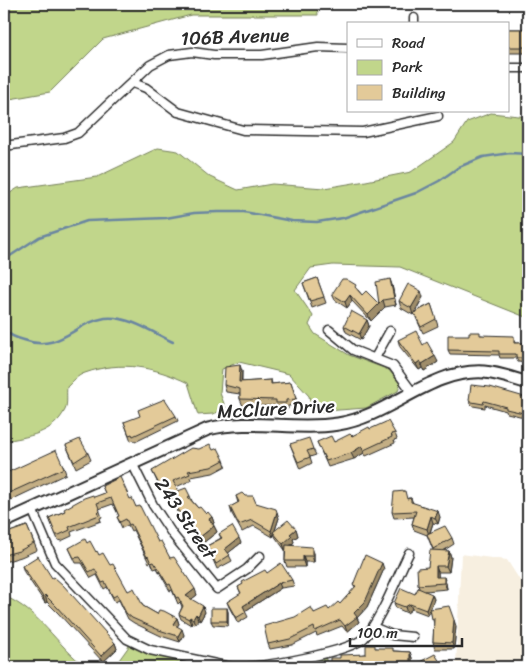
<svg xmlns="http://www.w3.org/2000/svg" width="532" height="671" font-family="Sriracha,sans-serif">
  <rect width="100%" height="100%" fill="#fff"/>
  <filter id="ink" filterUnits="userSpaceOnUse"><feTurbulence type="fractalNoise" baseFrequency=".02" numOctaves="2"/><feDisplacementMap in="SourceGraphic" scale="10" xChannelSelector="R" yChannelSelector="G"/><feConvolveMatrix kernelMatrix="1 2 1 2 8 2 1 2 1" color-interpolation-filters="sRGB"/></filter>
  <g filter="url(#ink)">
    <polygon fill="#f7efe0" points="461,554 507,560 528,593 528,667 456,667"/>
    <g fill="#c1d68b" stroke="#76805b">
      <polygon points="4,4 317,4 318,15 191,15 103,39 50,92 10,99 4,92"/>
      <path d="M491,113L528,117V318L400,267L333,265L311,268L295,290L313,316L309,325L315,334L349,355L389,370L400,384L398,391L366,408L312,412L309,396L289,374L239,362L222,369L220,393L226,409L213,414L198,415L188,383C155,367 121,360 85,373C78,375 72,382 67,387C66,394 68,404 65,410C53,434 27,437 4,441V393L6,392L8,365L4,353V197L18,188L97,177L158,148L178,151L210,177L238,190L272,184L324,188L366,181L411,172L454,142L467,122Z"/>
      <path d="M4,596C40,611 56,645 86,667H4Z"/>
      <polygon points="132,642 230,667 114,667"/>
      <polygon points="324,653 328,667 249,667"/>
    </g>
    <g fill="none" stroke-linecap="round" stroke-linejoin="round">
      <g stroke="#6b86a1" stroke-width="2.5">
        <polyline points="4,260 39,237 87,221 166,218 194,213 218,212 244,212 292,221 317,222 343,218 416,193 439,181 459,167 483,157 510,153 528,154"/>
        <path d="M4,330C10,336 16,338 24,340C59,353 74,323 105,318C127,315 154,333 173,342"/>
      </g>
      <g stroke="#2b2b2b" stroke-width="11">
        <g id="street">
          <polyline points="414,24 414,18"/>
          <polyline points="508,68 528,68"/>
          <polyline points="133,83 146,88 178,112 243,130 363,132 438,116"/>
          <polyline points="4,146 64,138 78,133 150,65 169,55 192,52 214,55 262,55 318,47 348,48"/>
          <polyline points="329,330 353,350 393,366 413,393"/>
          <polyline points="375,358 390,331"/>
          <polyline points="132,463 153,505 173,535 217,589 247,569 260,556"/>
          <polyline points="32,509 55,563 127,639 150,650 230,667"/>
          <polyline points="373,627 392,635 413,637"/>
          <path d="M249,667C272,665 349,652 364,638C381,620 397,577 409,553"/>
        </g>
      </g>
      <g stroke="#2b2b2b" stroke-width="15">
        <path id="secondary" d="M4,522L208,429C251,418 295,431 338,424C391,416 429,369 484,372C499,373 514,379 528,383"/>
      </g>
      <use href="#street" stroke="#fff" stroke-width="8"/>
      <use href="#secondary" stroke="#fff" stroke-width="11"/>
    </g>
    <g fill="#c3ae84" stroke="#2b2b2b">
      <rect x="508" y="29" width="20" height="24"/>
      <polygon points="317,278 326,303 312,308 303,283"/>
      <polygon points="392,285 396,305 385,307 371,321 352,301 347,308 335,300 332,294 358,290 362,295 379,304"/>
      <polygon points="423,297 415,312 431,304 438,326 423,333 414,313 413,315 401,308 399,301"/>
      <polygon points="367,320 369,326 361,340 346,332 344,326"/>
      <polygon points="481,335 515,341 515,343 528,343 528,363 518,362 516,358 500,358 499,355 450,354 448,350"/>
      <polygon points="398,340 423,345 438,362 424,371 422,368 419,370 400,347"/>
      <polygon points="242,371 242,382 271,380 272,384 291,382 298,405 288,406 288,409 279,409 278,406 243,406 240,399 240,394 226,392 224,385"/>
      <polygon points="528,398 528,418 507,413 506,411 485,405 485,408 473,406 471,404 469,400"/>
      <polygon points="176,416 178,421 135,442 134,440 131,441 124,422"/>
      <polygon points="370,429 395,433 397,439 394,440 395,443 366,456 364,453 354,459 328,467 317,442 334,442 352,436"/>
      <polygon points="290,444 313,449 316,455 310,457 312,463 300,469"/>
      <polygon points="66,445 88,453 91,460 76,468"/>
      <polygon points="213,450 224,460 226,466 213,473 191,477 192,480 176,487 178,491 190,496 192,501 198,508 212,517 214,523 213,524 217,532 203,543 185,525 183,520 178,514 167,490 162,492 152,471"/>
      <polygon points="64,468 66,474 11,500 4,484 4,474"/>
      <polygon points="102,486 130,499 136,507 158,542 197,595 191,599 205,612 200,621 198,620 195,624 192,623 191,625 181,619 179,614 182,607 180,602 178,604 172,590 170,591 157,568 154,569 151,562 149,563 133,530 131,531 128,525 122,528 117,517 119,516 113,504 99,509 102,517 100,518 101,521 71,532 72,536 61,541 58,540 49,518 105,493"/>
      <polygon points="236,496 245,496 279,518 275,530 296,529 298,536 293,539 294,542 291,546 314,553 314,562 305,562 305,567 287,567 285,561 285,550 276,538 274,534 273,537 254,526 242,532 232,514 230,507 238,503"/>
      <polygon points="408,498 411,498 413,503 440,517 438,524 433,523 430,533 452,538 454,544 443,551 449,551 451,557 449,572 438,572 438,577 446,583 447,589 425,591 434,599 428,615 412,609 407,613 396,608 394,603 415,594 419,588 418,585 428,567 433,550 427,535 414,530 412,524 414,517 394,518 392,512"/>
      <polygon points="27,526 37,550 21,557 4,562 4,534"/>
      <polygon points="219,534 241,543 228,553 232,561 217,569 207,546 221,538"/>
      <polygon points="87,543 99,555 128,591 143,606 157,614 177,618 179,624 177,626 184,635 180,642 161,636 134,623 128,619 119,600 115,602 107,587 104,589 97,575 91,578 82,563 76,563 69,548"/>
      <polygon points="22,566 52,578 115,643 117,649 103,662 58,613 47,602 45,603 24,572"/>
      <polygon points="384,569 367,607 357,618 359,622 347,632 342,626 317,636 316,633 292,645 270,649 268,644 314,613 329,610 340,604 355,588 353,585"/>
      <polygon points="267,573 292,580 294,586 281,588 245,611 248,617 238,623 229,607 227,602 241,594 238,587"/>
      <polygon points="227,608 228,612 228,626 213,625 211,621"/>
      <polygon points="430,609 456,626 454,649 435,649 433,642 434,624"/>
      <polygon points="376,648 394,651 410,652 412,658 412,665 440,662 447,667 330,667 340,658 366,654"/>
    </g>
    <g fill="#9f8d6b" stroke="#2b2b2b">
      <polygon points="390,279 392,285 396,305 394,298"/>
      <polygon points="421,291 423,297 413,315 411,308"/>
      <polygon points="350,295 352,301 347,308 345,302"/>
      <polygon points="383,300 385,307 371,321 368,315"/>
      <polygon points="367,320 369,326 361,340 359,334"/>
      <polygon points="435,356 438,362 424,371 422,364"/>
      <polygon points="420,361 422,368 419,370 416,364"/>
      <polygon points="240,365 242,371 241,388 239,382"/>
      <polygon points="362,446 364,453 354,459 351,453"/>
      <polygon points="438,511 440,517 438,524 435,518"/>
      <polygon points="277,512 279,518 274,533 273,532 274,534 273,537 271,531"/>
      <polygon points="431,516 433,523 429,535 427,529"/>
      <polygon points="212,517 214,523 211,525 209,519"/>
      <polygon points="214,526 217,532 203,543 200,537"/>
      <polygon points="296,529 298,536 293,539 294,542 285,550 283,544 290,534"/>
      <polygon points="239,538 241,543 227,554 225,549"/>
      <polygon points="312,547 314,553 314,562 312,556"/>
      <polygon points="449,551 451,557 449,572 446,566"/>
      <polygon points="303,556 305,562 305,567 303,561"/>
      <polygon points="382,563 384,569 367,607 357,618 359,622 347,632 345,626 354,613"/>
      <polygon points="436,566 438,572 439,584 436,577"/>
      <polygon points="444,577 446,583 447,589 444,583"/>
      <polygon points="279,583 281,588 245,611 243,606"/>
      <polygon points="195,589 197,595 188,602 186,596"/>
      <polygon points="432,594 434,599 428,615 426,610"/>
      <polygon points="45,595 47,602 45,603 43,597"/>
      <polygon points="410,604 412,609 407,613 405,607"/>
      <polygon points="203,606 205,612 200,621 198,616"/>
      <polygon points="227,608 228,612 228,626 227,621"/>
      <polygon points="196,614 198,620 195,624 193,619"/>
      <polygon points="190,617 192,623 191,625 189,619"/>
      <polygon points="177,618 179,624 175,630 173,624"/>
      <polygon points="454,620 456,626 454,649 452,643"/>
      <polygon points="182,629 184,635 180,642 178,636"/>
      <polygon points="115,643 117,649 103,662 101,656"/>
      <polygon points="410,652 412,658 412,667 410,667"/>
    </g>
    <g fill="#e3ca99" stroke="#2b2b2b">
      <rect x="508" y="29" width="20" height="18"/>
      <polygon points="317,278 324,297 310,301 303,283"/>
      <polygon points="342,279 346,279 356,285 355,287 362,295 366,291 379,304 376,282 390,279 394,298 383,300 368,315 350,295 345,302 332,294"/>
      <polygon points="408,284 421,291 411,308 399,301"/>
      <polygon points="431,304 436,319 421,327 414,313"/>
      <polygon points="351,311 367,320 359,334 344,326"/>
      <polygon points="416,331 423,345 427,342 435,356 422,364 420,361 416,364 398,340"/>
      <polygon points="469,332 480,332 480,335 514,336 514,343 528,343 528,358 516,358 516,354 499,354 499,351 448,350 448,335 469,335"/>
      <polygon points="240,365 239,382 271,380 271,384 291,382 296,399 286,400 286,403 276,403 276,400 240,399 240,389 224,385 225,367"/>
      <polygon points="471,385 490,387 528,398 528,414 506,409 506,407 484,401 483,404 472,402 469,400"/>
      <polygon points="165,399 176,416 133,436 132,434 129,435 124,422 140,416 138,410"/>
      <polygon points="388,421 395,433 391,434 392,437 364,450 362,446 351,453 326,461 317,442 331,436 334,442 350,434 352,436 369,427 370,429"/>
      <polygon points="309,438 313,449 307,451 310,457 298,462 290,444"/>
      <polygon points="80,439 88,453 74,462 66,445"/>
      <polygon points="210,444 213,450 218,448 224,460 211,467 188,471 190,474 173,481 178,491 186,488 190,496 188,497 198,508 200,507 206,514 208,512 212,517 209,519 214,526 200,537 182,519 184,518 176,508 165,484 160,486 152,471 191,448 199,449"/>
      <polygon points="56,450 64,468 9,493 4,483 4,474"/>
      <polygon points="120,477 130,499 132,498 136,507 140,506 158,542 161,541 170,558 174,557 195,589 186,596 203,606 198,616 196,614 193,619 190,617 189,619 179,614 183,606 178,597 176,598 170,584 168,585 154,562 151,563 148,556 147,557 131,524 129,525 126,519 120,522 117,517 119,516 111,498 97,503 100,511 98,513 99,515 69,527 70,530 59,535 56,535 49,518 65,511 64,509 84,498 93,495 94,497 105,493 102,486"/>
      <polygon points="405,491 407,499 411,498 411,502 438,511 435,518 431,516 427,529 412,524 416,511 392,512 394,492"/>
      <polygon points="242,493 245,496 253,496 256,503 276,509 277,512 271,531 252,520 239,525 230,507 239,502 236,496"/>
      <polygon points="288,520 296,529 290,534 292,536 283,544 273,532"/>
      <polygon points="27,526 34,543 19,551 4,555 4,534"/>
      <polygon points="232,526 239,538 225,549 230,555 216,564 207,546 222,538 219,534"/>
      <polygon points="445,526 452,538 433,549 427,534"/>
      <polygon points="85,539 87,543 90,541 96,552 97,551 99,555 103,553 110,565 113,564 128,591 134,588 143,606 157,614 159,610 164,611 177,618 173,624 182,629 178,636 159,630 132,618 126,613 117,595 113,597 105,582 102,583 95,569 89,572 80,557 74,558 69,548"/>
      <polygon points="286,545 312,547 312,556 303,556 303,561 285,561"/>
      <polygon points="430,550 449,551 446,566 436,566 436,577 444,577 444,583 418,585 417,568 428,567"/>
      <polygon points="365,555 382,563 365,602 354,613 357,617 345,626 340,620 315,631 314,627 290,639 268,644 264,626 295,617 311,607 314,613 327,607 329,610 338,602 340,604 356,586 353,585"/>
      <polygon points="38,556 52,578 54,577 63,585 115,643 101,656 56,606 45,595 43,597 22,566"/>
      <polygon points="281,563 292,580 279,583 243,606 246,612 236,618 227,602 241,593 238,587 243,584 242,582 265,570 267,573"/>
      <polygon points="401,588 415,594 418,588 432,594 426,610 410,604 405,607 394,603"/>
      <polygon points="449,606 454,620 452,643 433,642 434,618 432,619 430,609"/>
      <rect x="211" y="608" width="16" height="13"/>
      <polygon points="366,645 375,645 375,648 393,648 393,651 410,652 410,667 435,654 440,662 443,660 446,665 443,667 395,667 395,666 330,667 330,658 340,658 340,655 366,654"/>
    </g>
  </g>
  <g text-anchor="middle" stroke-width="4.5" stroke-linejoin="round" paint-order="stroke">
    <g font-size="19" fill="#2b2b2b" stroke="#fff">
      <text transform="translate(235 36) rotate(-2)" y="7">106B Avenue</text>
      <text transform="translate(276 408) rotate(-3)" y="7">McClure Drive</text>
      <text transform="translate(186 518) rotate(56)" y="7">243 Street</text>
    </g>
  </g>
  <rect width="532" height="671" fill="none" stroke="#fff" stroke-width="20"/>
  <rect x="10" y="10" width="512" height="651" fill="none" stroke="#2b2b2b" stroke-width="2" filter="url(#ink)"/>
  <rect x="347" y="22" width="162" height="90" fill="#ffffff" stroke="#aaaaaa"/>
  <rect x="357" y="39" width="25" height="8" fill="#ffffff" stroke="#aaaaaa"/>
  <text x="392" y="48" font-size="15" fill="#2b2b2b">Road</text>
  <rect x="357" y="60" width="25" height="15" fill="#c1d68b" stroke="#aaaaaa"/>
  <text x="392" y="72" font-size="15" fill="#2b2b2b">Park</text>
  <rect x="357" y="85" width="25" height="15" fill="#e3ca99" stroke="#aaaaaa"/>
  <text x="392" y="98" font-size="15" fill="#2b2b2b">Building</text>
  <path d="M350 638v8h112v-8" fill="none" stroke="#2b2b2b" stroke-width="2.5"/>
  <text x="357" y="638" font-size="15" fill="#2b2b2b" stroke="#ffffff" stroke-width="4" paint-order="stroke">100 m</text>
</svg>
